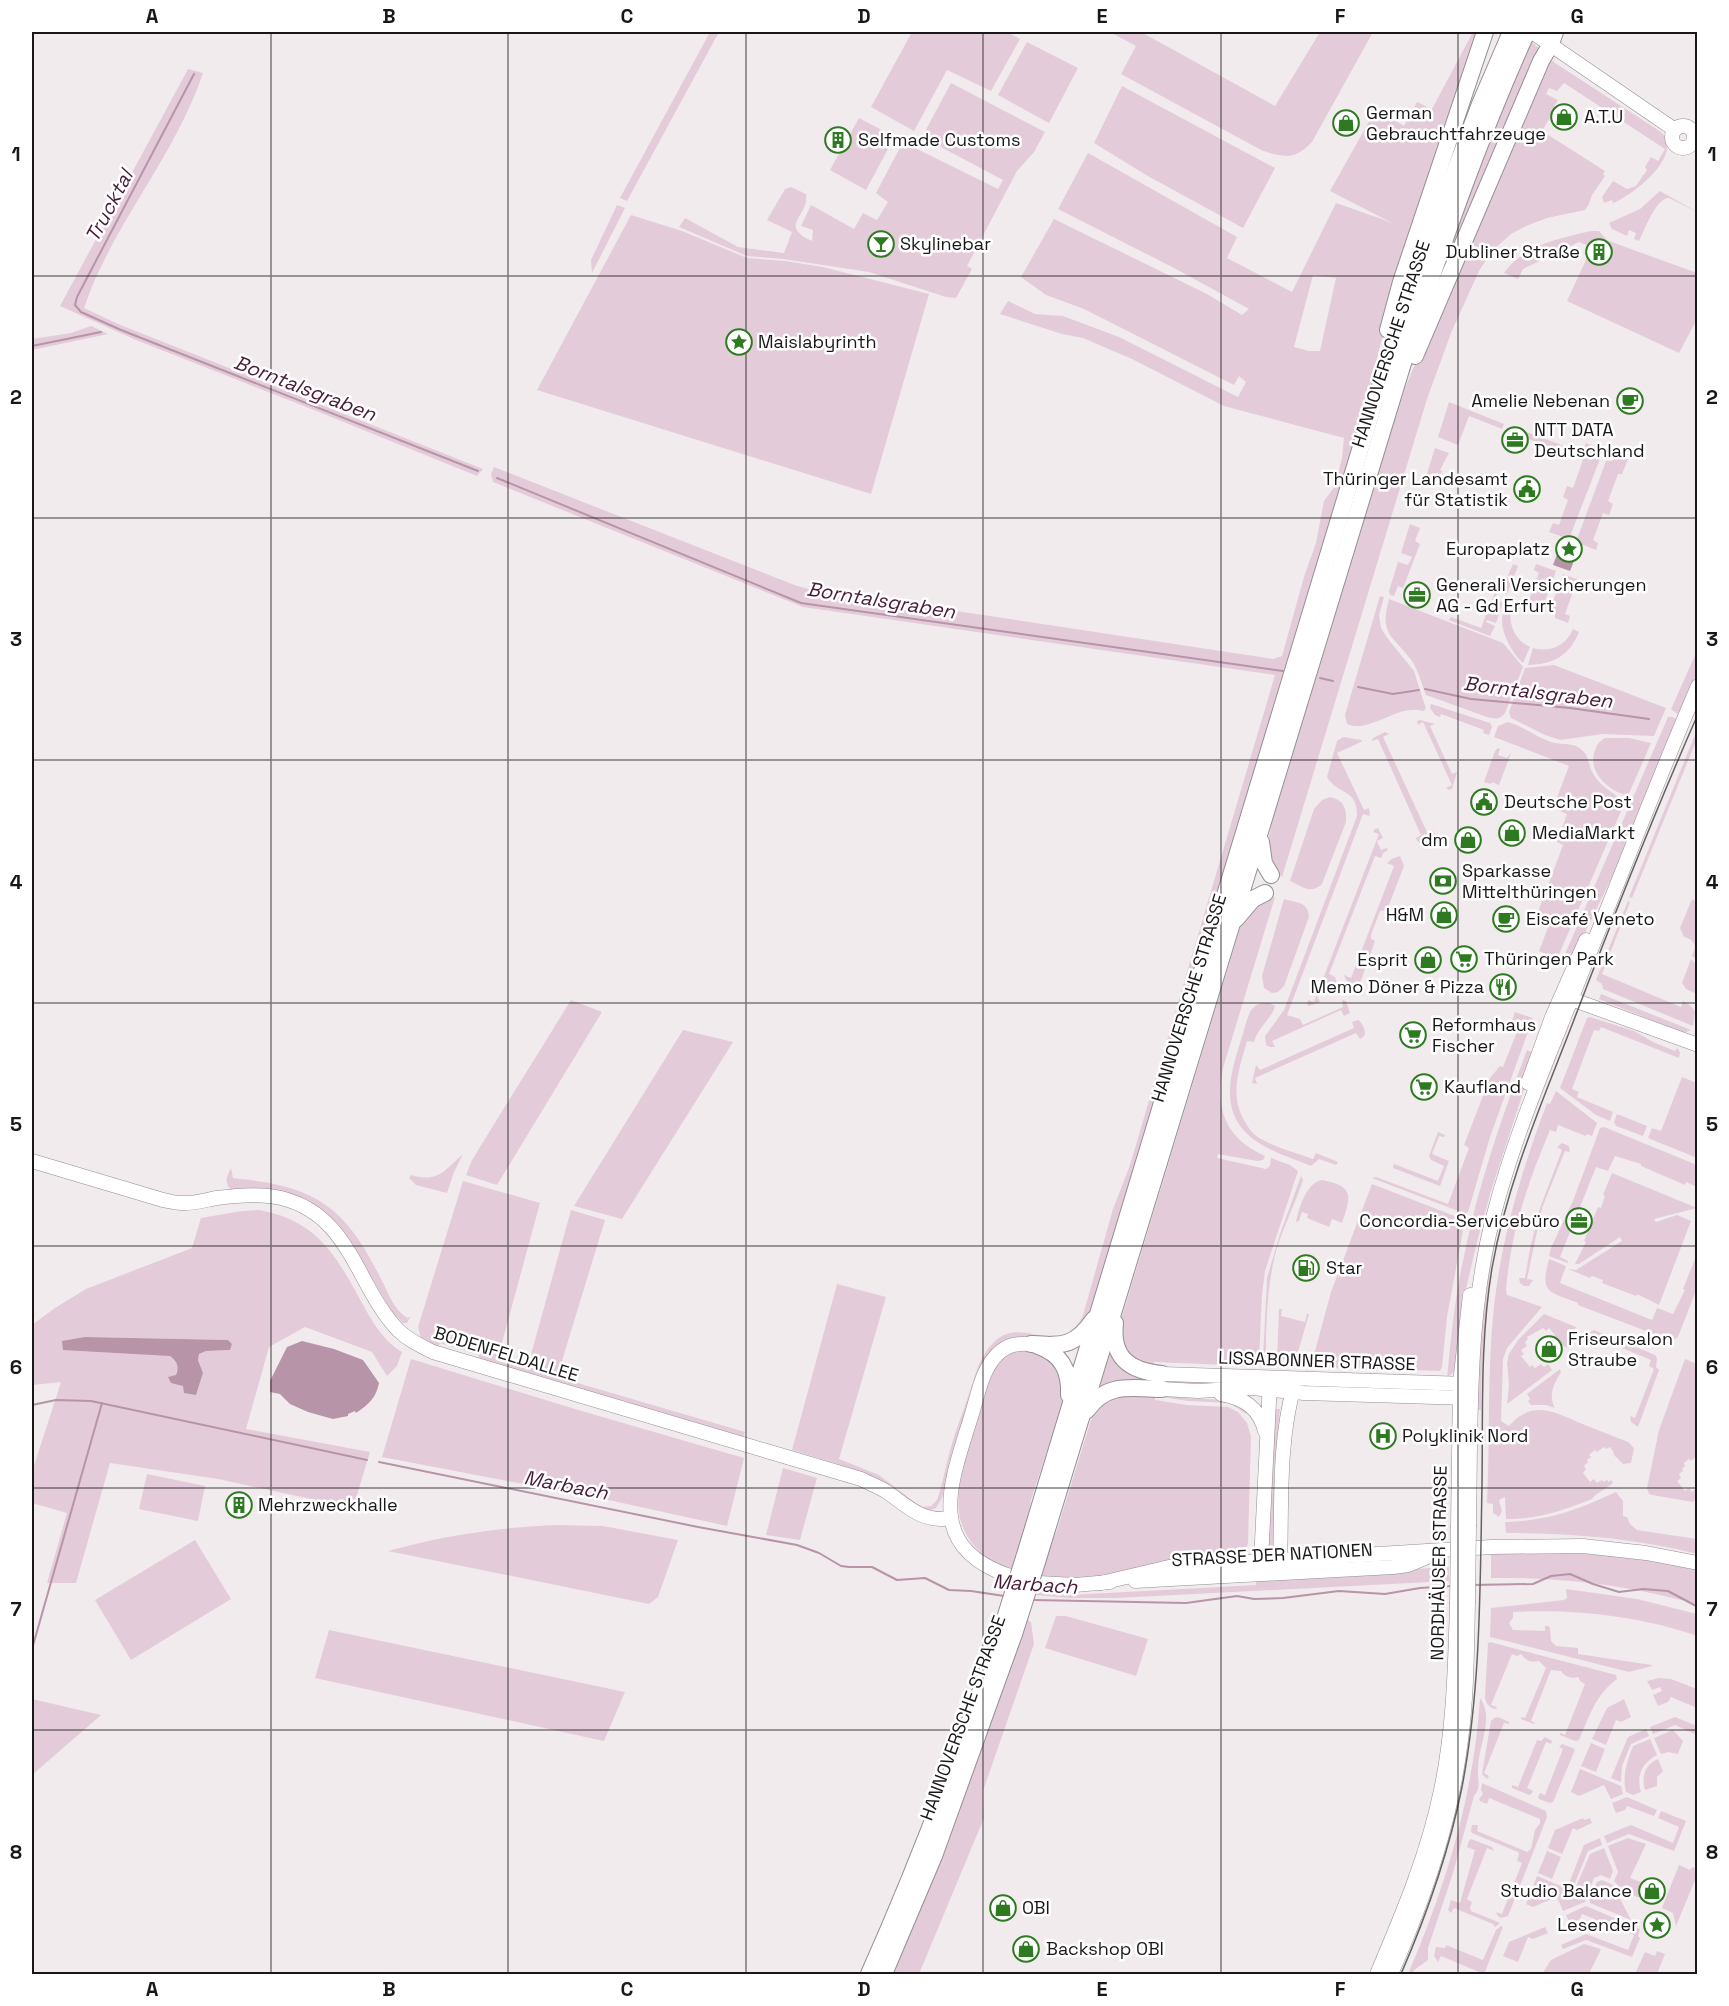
<svg xmlns="http://www.w3.org/2000/svg" width="1729" height="2006" font-family="'Space Grotesk',sans-serif">
  <rect width="100%" height="100%" fill="#f1ebee"/>
  <g fill="#e4cbd9" fill-rule="evenodd">
    <polygon points="710,32 719,32 627,201 620,198"/>
    <polygon points="912,32 1007,32 1020,39 991,91 947,70 914,131 871,107"/>
    <path d="M1110,32H1141L1275,106L1320,32H1373L1312,142C1295,160 1283,158 1261,150L1121,74L1136,46Z"/>
    <path d="M1473,32H1480L1392,298L1361,424L1090,1311L1086,1323L1071,1338L1006,1341L950,1462L942,1498L936,1508L928,1511L923,1510L872,1478L857,1470L792,1450L837,1284L886,1297L839,1459L879,1475L917,1504L923,1507L931,1506L937,1500C943,1483 946,1464 951,1447C956,1429 963,1412 969,1394C975,1375 980,1355 995,1341C1025,1314 1060,1363 1083,1315L1113,1209L1130,1165L1275,675L803,607L493,482L491,474L494,467L797,586L834,595L963,612L1273,659L1282,656L1304,577L1316,543L1324,501L1335,486L1342,458L1344,438L1224,406L1132,359L1083,338L1062,334L1000,314L1008,301L1035,314L1063,316L1119,337L1238,397L1246,382L1239,376L1234,385L1084,309L1046,295L1021,277L1054,219L1207,294L1242,315L1249,309L1176,269L1058,209L1088,153L1237,237L1227,258L1292,292L1336,203C1355,210 1375,216 1394,224L1330,191L1376,109L1404,126L1417,102L1432,109ZM1313,275L1336,278L1320,351H1309L1294,347Z"/>
    <polygon points="1027,42 1078,68 1049,123 998,95"/>
    <polygon points="1532,42 1540,49 1421,323 1498,113"/>
    <path d="M1552,61L1661,132C1685,155 1633,195 1613,203L1612,200L1604,203L1602,197L1613,181L1627,189L1636,186L1647,170L1645,167L1651,157L1658,161L1665,149L1564,83L1557,91L1549,88L1546,94L1558,100L1554,106L1556,108L1542,131L1605,171L1603,174L1605,176L1592,195L1589,204L1585,210L1547,218L1526,226L1511,234L1492,251L1479,271L1451,333L1427,399L1282,877C1266,864 1267,844 1271,826L1395,419L1405,388L1484,201L1547,62Z"/>
    <path d="M188,69L203,73C175,157 112,225 84,308L118,324L483,469L477,476L319,412L136,340L60,306Z"/>
    <path d="M951,83L1045,132L1034,152L1017,171L967,266L972,269L956,298L946,297L869,272L783,259L747,256L679,227L685,218L738,247L784,253L792,232L767,220L785,189L791,187L806,194C810,216 777,225 812,241L813,230L801,226L811,205L854,229L863,213L877,220L888,202L876,193L903,142L998,189L1003,180L922,137Z"/>
    <polygon points="1122,86 1275,168 1243,228 1146,175 1094,143"/>
    <polygon points="859,118 893,136 888,149 866,190 830,170"/>
    <path d="M1660,191L1697,212L1669,198C1656,198 1645,229 1639,241L1634,239L1636,233L1629,230L1627,236L1612,229L1609,223L1640,209Z"/>
    <polygon points="617,205 625,208 592,273 591,260"/>
    <polygon points="631,215 682,231 747,258 785,261 823,267 929,294 871,494 537,390"/>
    <path d="M1591,231H1599L1607,240L1617,244L1697,273V319L1679,353L1567,301L1592,247L1579,242L1523,269L1518,279L1504,273C1525,244 1558,239 1591,231Z"/>
    <polygon points="91,326 108,334 32,350 32,339 71,333"/>
    <polygon points="1449,402 1504,424 1502,429 1469,416 1458,445 1438,437"/>
    <polygon points="1519,429 1564,446 1559,458 1548,454 1550,447 1517,435"/>
    <polygon points="1586,443 1596,447 1596,453 1600,459 1569,539 1549,532 1553,523 1559,525 1568,500 1563,497 1567,486 1573,488 1583,460 1580,459"/>
    <polygon points="1435,448 1449,453 1440,470 1442,471 1438,481 1426,477"/>
    <polygon points="1619,455 1628,459 1622,474 1618,474 1608,501 1613,504 1609,515 1603,513 1593,540 1598,543 1596,550 1576,542 1606,461 1612,461"/>
    <polygon points="1410,524 1420,528 1415,541 1420,544 1403,588 1398,586 1394,596 1390,595 1389,591 1398,562 1408,565 1412,557 1401,553"/>
    <polygon points="1513,564 1518,566 1507,594 1498,591 1495,599 1503,603 1496,623 1487,620 1486,622 1495,626 1490,636 1449,620 1451,617 1481,628 1501,577 1507,578"/>
    <polygon points="1536,564 1556,571 1544,604 1537,606 1533,610 1520,606 1523,598 1529,600 1539,573 1534,570"/>
    <polygon points="1563,574 1584,582 1580,591 1574,589 1565,614 1570,616 1568,623 1555,618 1555,613 1551,607"/>
    <path d="M1380,596L1384,597L1379,615L1381,628L1388,639L1414,671L1426,709L1423,711C1398,703 1370,734 1347,724L1345,715Z"/>
    <path d="M1389,599L1503,643L1523,667L1505,713C1500,720 1495,719 1487,717L1426,695C1421,683 1419,672 1412,661C1393,635 1379,636 1389,599Z"/>
    <path d="M1507,605L1511,607C1508,623 1514,640 1530,647L1523,663C1513,654 1501,633 1502,619C1502,615 1505,609 1507,605Z"/>
    <path d="M1573,629L1579,632C1569,656 1554,664 1528,665L1533,648C1550,653 1566,646 1573,629Z"/>
    <polygon points="1697,651 1697,674 1681,711 1677,714 1671,709"/>
    <polygon points="1554,665 1666,708 1654,736 1603,734 1560,740 1545,735 1511,718 1509,712 1525,668"/>
    <polygon points="1431,704 1490,723 1492,727 1489,735 1483,733 1484,730 1441,714 1440,717 1435,715 1430,708"/>
    <polygon points="1668,717 1673,717 1677,720 1621,858 1570,964 1562,961"/>
    <polygon points="1420,720 1435,724 1430,726 1452,774 1457,772 1452,789 1449,790 1446,788 1452,785 1423,722 1418,725 1417,721"/>
    <path d="M1508,722C1523,726 1536,737 1551,742C1561,745 1574,742 1582,750C1590,757 1588,767 1594,775C1602,788 1614,793 1625,802L1557,959L1539,951L1549,925L1535,920L1563,845L1557,842L1567,814L1553,808L1569,766L1494,737L1498,726Z"/>
    <polygon points="1697,730 1697,739 1632,898 1629,897"/>
    <polygon points="1385,732 1389,734 1383,737 1427,832 1433,830 1435,834 1433,838 1422,843 1419,843 1416,838 1421,835 1378,739 1372,741 1373,738"/>
    <path d="M1343,737L1362,740L1361,742L1337,753L1364,810L1369,808L1370,816L1363,814L1287,1015L1300,1019L1303,1025L1343,1007L1342,1000L1346,1001L1350,1013L1344,1016L1341,1010L1272,1041L1275,1047H1270L1266,1045L1265,1036L1284,1010L1357,816C1358,788 1337,795 1327,777L1337,741Z"/>
    <path d="M1605,738H1629L1651,743L1628,796C1608,791 1585,770 1596,748C1598,743 1600,741 1605,738Z"/>
    <polygon points="1498,748 1500,749 1498,755 1507,758 1511,753 1499,785 1492,782 1491,784 1484,782 1495,751"/>
    <path d="M1330,797C1344,800 1347,809 1346,822L1322,884C1310,895 1302,886 1290,881L1314,809L1322,800Z"/>
    <polygon points="1378,828 1383,838 1377,841 1381,850 1387,848 1388,850 1383,853 1381,858 1375,856 1329,974 1335,977 1340,993 1338,994 1335,988 1317,996 1320,1002 1309,1006 1307,1004 1308,1000 1314,1002 1379,834 1373,832 1375,829"/>
    <polygon points="1400,856 1404,866 1387,910 1380,911 1371,935 1371,939 1375,941 1360,983 1356,987 1349,987 1344,975 1351,978 1394,866 1387,863 1392,859"/>
    <path d="M1270,897H1275L1223,1068C1215,1109 1225,1138 1265,1156L1263,1160L1257,1161L1218,1154L1217,1158L1266,1169L1270,1166L1271,1158L1290,1165L1298,1171L1265,1271L1262,1295L1259,1359L1257,1364L1252,1366L1154,1362V1367L1253,1370L1255,1372L1153,1369L1125,1355L1120,1323L1243,918L1247,911Z"/>
    <path d="M1284,899C1296,903 1308,901 1309,917L1284,986L1278,992L1272,993L1264,988L1262,976Z"/>
    <path d="M1692,899L1697,902V960L1692,956L1695,947C1693,940 1691,939 1684,937L1680,928Z"/>
    <polygon points="1628,901 1630,902 1602,974 1681,1007 1683,1001 1691,1006 1695,1012 1693,1026 1603,989 1602,984 1596,980"/>
    <polygon points="1691,959 1697,965 1697,994 1686,989 1682,983"/>
    <polygon points="1601,994 1691,1030 1684,1033 1599,999"/>
    <polygon points="571,1000 602,1012 497,1185 466,1175 472,1160"/>
    <path d="M1270,1003L1275,1006C1273,1017 1258,1027 1254,1042L1247,1041C1239,1069 1229,1095 1245,1122C1249,1129 1254,1135 1261,1139C1277,1148 1296,1153 1313,1159L1316,1153L1338,1162L1336,1165L1319,1159L1311,1166C1285,1155 1252,1147 1237,1121C1221,1093 1236,1058 1244,1030C1246,1024 1248,1014 1252,1009C1257,1003 1263,1003 1270,1003Z"/>
    <polygon points="1515,1012 1533,1018 1490,1137 1468,1212 1466,1214 1372,1178 1376,1177 1448,1204 1469,1148 1464,1145 1490,1078 1500,1066 1503,1067 1518,1029 1511,1024"/>
    <polygon points="1590,1017 1634,1031 1655,1043 1675,1051 1677,1048 1680,1052 1679,1058 1601,1027 1599,1031 1594,1030 1572,1089 1579,1092 1577,1097 1613,1112 1610,1121 1596,1115 1560,1088 1587,1018"/>
    <path d="M1358,1020C1362,1022 1367,1032 1364,1036L1360,1039L1356,1033L1255,1078L1257,1084L1252,1083L1256,1065L1260,1070L1354,1028L1352,1022Z"/>
    <path d="M1564,1025L1569,1026C1543,1094 1512,1162 1497,1233C1485,1292 1482,1350 1481,1410H1476L1478,1337L1498,1211Z"/>
    <polygon points="683,1030 733,1042 622,1219 574,1206"/>
    <path d="M1527,1050L1532,1052L1534,1059L1491,1191L1477,1242L1466,1289L1455,1371L1447,1378C1451,1337 1455,1296 1464,1256C1478,1185 1502,1117 1527,1050Z"/>
    <polygon points="1682,1077 1697,1083 1697,1158 1648,1138 1652,1128 1661,1131"/>
    <path d="M1556,1091L1597,1123L1592,1136L1587,1134L1586,1136L1558,1125L1556,1132L1550,1130C1527,1185 1511,1231 1506,1290L1507,1295L1542,1307L1507,1348L1503,1359L1501,1421L1509,1426C1532,1400 1552,1411 1580,1423C1596,1429 1612,1436 1628,1442L1634,1448L1631,1463L1623,1464L1613,1454L1614,1453L1610,1447L1606,1449L1604,1447L1597,1452L1595,1450L1589,1455L1591,1457L1587,1460L1588,1462L1584,1466L1586,1469L1583,1473L1590,1482L1594,1479L1597,1483L1602,1480L1604,1482L1607,1480L1609,1482L1611,1480L1613,1483C1607,1489 1597,1492 1592,1499C1565,1510 1535,1520 1506,1519L1505,1497L1499,1500L1502,1511L1499,1517L1493,1513V1504L1487,1503C1490,1438 1487,1371 1494,1306C1502,1236 1522,1169 1547,1103L1550,1104Z"/>
    <polygon points="1617,1114 1647,1126 1643,1136 1616,1126 1614,1122"/>
    <polygon points="1604,1127 1697,1165 1697,1189 1697,1187 1686,1182 1685,1185 1641,1166 1641,1164 1615,1156 1608,1171 1596,1167 1560,1257 1568,1261 1568,1263 1549,1256 1551,1248 1573,1201 1600,1128"/>
    <polygon points="1438,1132 1445,1135 1444,1137 1439,1136 1432,1154 1449,1161 1440,1186 1393,1168 1394,1164 1438,1181 1444,1166 1431,1160 1429,1156"/>
    <polygon points="1562,1143 1569,1146 1570,1152 1565,1151 1542,1208 1527,1279 1533,1280 1529,1286 1524,1286 1520,1283 1519,1278 1525,1278 1530,1249 1540,1208 1562,1150 1557,1147"/>
    <path d="M463,1154L454,1172L447,1193L416,1185L409,1178L411,1175C438,1183 444,1171 463,1154Z"/>
    <path d="M231,1168L233,1178C313,1186 344,1204 380,1277C388,1291 393,1310 408,1318L411,1316L407,1323H403L392,1312L349,1239L327,1217L230,1189C224,1181 227,1176 231,1168Z"/>
    <polygon points="1612,1173 1697,1208 1654,1219 1656,1222 1677,1215 1691,1221 1659,1305 1637,1294 1636,1296 1602,1283 1603,1280 1592,1276 1590,1278 1568,1269 1576,1270 1622,1241 1620,1237 1579,1264 1575,1264 1586,1242 1584,1241 1598,1207 1601,1208 1605,1196 1603,1195"/>
    <path d="M1301,1176L1303,1180C1295,1205 1282,1229 1275,1255C1267,1289 1266,1323 1266,1358L1263,1359L1267,1278L1280,1234Z"/>
    <path d="M1322,1180C1355,1186 1351,1197 1342,1223L1332,1219L1329,1227L1307,1218L1308,1214L1302,1212L1299,1221L1296,1222C1299,1208 1306,1183 1322,1180Z"/>
    <polygon points="463,1181 540,1203 497,1361 527,1369 571,1210 605,1220 557,1377 745,1432 743,1437 478,1360 479,1355 440,1343 438,1347 421,1339 418,1327"/>
    <polygon points="1372,1184 1465,1220 1447,1317 1442,1367 1440,1371 1318,1367 1312,1362 1331,1292"/>
    <path d="M259,1210C321,1221 338,1260 366,1310C374,1325 386,1343 402,1352L397,1366L387,1376L372,1352L305,1327L269,1347L246,1429L370,1452L353,1508L218,1479L110,1463L76,1583H47L67,1513L32,1503V1472L61,1382L32,1385V1325L55,1308L86,1289L192,1248L201,1218L242,1211ZM85,1337L228,1340L232,1344L230,1350L206,1351L199,1354L198,1360L203,1373L196,1395L183,1386L176,1375L178,1364L170,1356L62,1342Z"/>
    <path d="M1696,1256L1697,1288L1678,1337L1672,1341L1578,1305V1303C1548,1291 1540,1294 1549,1259L1566,1266L1560,1283L1652,1320L1657,1308L1673,1314L1685,1290L1683,1289Z"/>
    <polygon points="1279,1309 1282,1309 1281,1316 1305,1322 1307,1314 1309,1314 1296,1359 1277,1359"/>
    <polygon points="1544,1314 1576,1327 1567,1348 1564,1346 1558,1339 1556,1340 1553,1337 1555,1335 1549,1328 1546,1331 1543,1328 1527,1337 1528,1339 1525,1342 1527,1346 1521,1350 1524,1354 1521,1356 1530,1367 1532,1365 1535,1368 1541,1364 1544,1367 1548,1364 1552,1370 1507,1404 1509,1385 1507,1363 1509,1354 1518,1340"/>
    <polygon points="1594,1330 1655,1355 1657,1358 1656,1367 1659,1370 1638,1427 1631,1422 1630,1416 1635,1418 1654,1369 1649,1366 1651,1360 1591,1335 1590,1332"/>
    <path d="M1024,1349L1053,1360L1066,1393L1031,1500L1025,1534L1011,1572C989,1562 969,1547 961,1522C957,1509 958,1494 960,1481C963,1457 985,1377 1000,1360C1007,1353 1015,1351 1024,1349Z"/>
    <polygon points="1111,1350 1121,1362 1254,1384 1194,1383 1099,1389"/>
    <polygon points="411,1359 585,1412 744,1458 727,1526 613,1501 382,1457"/>
    <polygon points="1685,1359 1697,1364 1697,1456 1691,1461 1689,1459 1684,1463 1685,1466 1682,1469 1683,1471 1679,1474 1681,1478 1677,1481 1685,1491 1689,1488 1692,1492 1696,1488 1697,1498 1693,1502 1652,1495 1649,1494 1647,1488 1659,1430"/>
    <path d="M1560,1369L1561,1372C1554,1384 1548,1394 1555,1408L1546,1405H1531L1528,1401L1530,1399L1527,1394Z"/>
    <polygon points="1114,1394 1169,1395 1183,1398 1229,1400 1248,1412 1246,1414 1230,1403 1188,1401 1155,1396 1155,1400 1187,1405 1228,1407 1238,1412 1247,1423 1251,1437 1248,1543 1246,1549 1243,1552 1171,1557 1171,1560 1235,1556 1088,1580 1040,1578 1042,1564 1057,1530 1091,1420 1094,1412"/>
    <polygon points="1272,1409 1280,1409 1274,1470 1275,1545 1267,1545"/>
    <polygon points="783,1468 817,1478 800,1540 766,1535"/>
    <polygon points="147,1474 205,1486 198,1521 139,1509"/>
    <path d="M1616,1492L1623,1501V1516L1627,1517L1630,1524L1637,1530L1697,1539V1554C1637,1538 1568,1533 1506,1533L1505,1522C1552,1520 1574,1511 1616,1492Z"/>
    <path d="M559,1525L603,1526L678,1540L658,1597L649,1604L388,1551C446,1535 499,1527 559,1525Z"/>
    <polygon points="195,1540 231,1599 131,1660 95,1600"/>
    <path d="M1529,1550L1611,1553L1697,1568V1604C1627,1585 1564,1577 1491,1578V1554Z"/>
    <polygon points="1449,1567 1449,1581 1117,1598 1069,1598 1035,1595 1036,1592 1070,1595 1256,1585 1256,1578"/>
    <path d="M1566,1589L1637,1599L1697,1614V1636C1640,1616 1573,1609 1513,1612V1618L1509,1623L1513,1630L1545,1631V1626H1548L1550,1628L1551,1641L1556,1646L1578,1648V1654L1652,1665V1666L1629,1672L1490,1637L1491,1608L1564,1600L1567,1598Z"/>
    <polygon points="1056,1616 1066,1616 1148,1639 1136,1676 1045,1648"/>
    <polygon points="1027,1620 1031,1622 1034,1644 983,1791 984,1818 919,1974 889,1974 1020,1635 1022,1636"/>
    <polygon points="329,1630 625,1692 604,1741 315,1678"/>
    <path d="M1490,1642L1616,1675L1617,1679C1596,1694 1589,1717 1579,1740L1575,1741L1560,1735V1733L1565,1735L1585,1684L1581,1682L1578,1677C1571,1679 1565,1677 1561,1671L1551,1670L1531,1721L1535,1723L1534,1724L1521,1719V1717L1525,1718L1546,1668L1539,1661C1531,1663 1526,1661 1521,1654L1517,1656L1512,1654L1491,1705L1497,1707L1496,1709C1489,1708 1486,1704 1485,1697L1488,1643Z"/>
    <polygon points="1659,1678 1671,1679 1697,1689 1697,1708 1671,1697 1668,1702 1658,1706 1653,1695 1662,1691 1660,1687 1652,1690 1647,1681"/>
    <path d="M1480,1698C1483,1702 1486,1709 1486,1716C1487,1733 1478,1751 1478,1769C1477,1780 1482,1786 1474,1796L1453,1873L1428,1948V1960L1414,1970L1412,1974H1408C1446,1886 1474,1794 1480,1698Z"/>
    <polygon points="32,1699 101,1715 32,1775"/>
    <polygon points="1624,1699 1631,1717 1621,1722 1616,1720 1606,1745 1592,1739 1607,1708"/>
    <polygon points="1498,1717 1509,1722 1509,1724 1504,1723 1484,1773 1489,1776 1487,1779 1482,1774 1491,1721 1494,1718"/>
    <polygon points="1675,1717 1697,1726 1697,1735 1675,1725 1653,1734 1650,1727"/>
    <polygon points="1646,1729 1649,1736 1631,1744 1622,1766 1621,1782 1611,1778 1628,1737"/>
    <polygon points="1673,1730 1683,1741 1678,1754 1668,1752 1661,1754 1654,1738"/>
    <polygon points="1545,1737 1552,1741 1551,1744 1546,1742 1528,1786 1527,1788 1533,1791 1531,1794 1529,1795 1512,1788 1512,1785 1518,1787 1537,1740 1541,1741"/>
    <path d="M1650,1739L1657,1755C1642,1763 1636,1775 1641,1792L1633,1795L1626,1792C1622,1775 1627,1762 1633,1746Z"/>
    <polygon points="1591,1743 1605,1749 1596,1772 1581,1766"/>
    <polygon points="1562,1744 1573,1748 1575,1750 1553,1802 1550,1803 1539,1799 1538,1797 1540,1793 1545,1795 1563,1749 1559,1747"/>
    <path d="M1658,1759L1663,1771L1657,1777V1786L1645,1790C1641,1776 1645,1765 1658,1759Z"/>
    <polygon points="1580,1769 1621,1786 1623,1794 1611,1799 1604,1785 1579,1796 1571,1792"/>
    <polygon points="1482,1783 1546,1811 1547,1817 1508,1916 1501,1918 1498,1916 1496,1912 1502,1914 1522,1863 1517,1861 1519,1854 1518,1852 1472,1833 1471,1831 1472,1825 1478,1825 1477,1831 1527,1852 1531,1849 1535,1830 1540,1823 1540,1819 1489,1798 1487,1804 1480,1801 1479,1799 1483,1794 1481,1790"/>
    <polygon points="1627,1797 1657,1810 1654,1816 1627,1806 1625,1810 1616,1813 1612,1803"/>
    <polygon points="1661,1811 1686,1821 1674,1851 1629,1834 1607,1843 1604,1836 1631,1825 1673,1843 1679,1827 1658,1818"/>
    <polygon points="1583,1818 1584,1820 1590,1818 1592,1823 1577,1830 1573,1828 1562,1854 1548,1848 1555,1830"/>
    <polygon points="1600,1838 1602,1845 1588,1851 1573,1888 1568,1886 1584,1845"/>
    <polygon points="1628,1838 1646,1844 1630,1878 1641,1882 1639,1887 1655,1898 1652,1903 1623,1891 1614,1881 1618,1872 1608,1846"/>
    <polygon points="1471,1839 1492,1847 1494,1851 1487,1848 1467,1899 1472,1902 1470,1908 1471,1911 1498,1922 1500,1923 1495,1927 1493,1924 1454,1908 1451,1913 1448,1910 1451,1900 1460,1903 1475,1850 1467,1847 1469,1841"/>
    <polygon points="1604,1848 1613,1871 1610,1879 1601,1875 1594,1878 1587,1894 1575,1889 1590,1854"/>
    <polygon points="1547,1851 1561,1857 1552,1879 1538,1873"/>
    <polygon points="1679,1865 1690,1870 1692,1867 1697,1869 1698,1873 1676,1926 1673,1913 1662,1908"/>
    <polygon points="1537,1876 1587,1897 1585,1902 1563,1911 1557,1897 1533,1907 1526,1904"/>
    <polygon points="1602,1880 1613,1885 1631,1920 1590,1903 1589,1900 1597,1882"/>
    <polygon points="1586,1906 1640,1929 1638,1936 1640,1938 1632,1957 1586,1940 1563,1949 1561,1945 1586,1934 1628,1950 1634,1935 1582,1914 1580,1919 1570,1923 1566,1915"/>
    <polygon points="1501,1926 1503,1927 1484,1974 1479,1974 1479,1972 1441,1956 1438,1962 1434,1956 1436,1947 1445,1948 1446,1945 1483,1960 1496,1930"/>
    <polygon points="1545,1927 1548,1933 1533,1939 1528,1937 1518,1962 1503,1956 1509,1942"/>
    <polygon points="1584,1944 1601,1949 1589,1974 1542,1974 1551,1960"/>
    <polygon points="1657,1951 1665,1954 1657,1974 1635,1974 1645,1952 1655,1956"/>
  </g>
  <g fill="#b794a8">
    <polygon points="1562,541 1579,548 1570,571 1553,565"/>
    <path d="M85,1337L228,1340L232,1344L230,1350L206,1351L199,1354L198,1360L203,1373L196,1395L184,1393L183,1386L171,1383L168,1377L176,1375C179,1367 178,1362 170,1356L63,1350L62,1341Z"/>
    <path d="M302,1341L334,1349L363,1360L379,1383C376,1398 369,1404 356,1413L355,1411L348,1414V1416L333,1419L308,1412L290,1404L280,1394L270,1392V1381L287,1347Z"/>
  </g>
  <g fill="none" stroke-linecap="round" stroke-linejoin="round">
    <g stroke="#b794a8" stroke-width="2">
      <polyline points="194,74 77,297 75,305 81,312 121,330 478,471"/>
      <polyline points="32,346 101,332"/>
      <polyline points="497,478 801,603 1283,671"/>
      <polyline points="1320,678 1333,681"/>
      <polyline points="1358,687 1393,694 1419,690"/>
      <polyline points="1425,689 1471,699 1570,708 1649,719"/>
      <polyline points="32,1405 56,1400 91,1401 367,1460"/>
      <polyline points="379,1462 698,1527 797,1545 819,1553 841,1566 849,1567 872,1567 897,1580 925,1578 949,1590 971,1591 1004,1596"/>
      <polyline points="1472,1585 1533,1584 1551,1576 1570,1574 1593,1584 1619,1592 1643,1589 1668,1591 1698,1607"/>
      <polyline points="1033,1600 1186,1603 1237,1596 1254,1599 1283,1598 1339,1591 1385,1594 1420,1588 1451,1586"/>
      <polyline points="32,1649 102,1403"/>
    </g>
    <g stroke="#938e91" stroke-width="15">
      <g id="secondary">
        <polyline points="1532,32 1675,130"/>
        <circle cx="1683" cy="137" r="11"/>
        <polyline points="1563,996 1698,1045"/>
        <polyline points="1528,1083 1552,1017 1586,940"/>
        <path d="M32,1161L163,1200C169,1201 175,1203 181,1203C193,1204 205,1200 217,1198C238,1195 260,1193 281,1198C351,1215 356,1286 398,1330C408,1340 421,1346 433,1352L861,1479C869,1483 879,1487 887,1492C908,1507 923,1523 951,1518"/>
        <polyline points="1162,1374 1467,1384"/>
        <polyline points="1162,1389 1198,1391 1252,1388 1304,1393 1468,1398"/>
        <path d="M1221,1394C1243,1398 1259,1407 1265,1431"/>
        <path d="M1469,1525C1471,1422 1467,1315 1494,1214C1516,1129 1552,1049 1584,967C1622,873 1658,779 1698,686"/>
        <polyline points="1458,1526 1460,1383 1470,1295"/>
        <polyline points="1264,1569 1261,1561 1270,1382"/>
        <path d="M1278,1569L1280,1566C1282,1505 1278,1444 1294,1386"/>
        <path d="M1010,1576C923,1547 951,1482 971,1417C978,1395 982,1366 1001,1351C1010,1344 1020,1343 1031,1344"/>
        <polyline points="1135,1581 1393,1567 1408,1565 1432,1555"/>
        <polyline points="1039,1583 1075,1585 1110,1582"/>
        <polyline points="1101,1583 1169,1567 1491,1547 1583,1546 1646,1553 1698,1563"/>
        <path d="M1377,1974C1402,1915 1428,1854 1441,1790C1454,1729 1455,1666 1457,1604"/>
        <path d="M1391,1974C1424,1899 1451,1822 1461,1740C1467,1694 1467,1649 1468,1603"/>
      </g>
    </g>
    <g stroke="#938e91" stroke-width="18">
      <g id="highway">
        <polyline points="1388,330 1401,282 1485,32"/>
        <polyline points="1415,356 1541,61 1551,44 1555,32"/>
        <polyline points="1261,842 1264,863 1271,875"/>
        <polyline points="1236,919 1253,899 1265,893"/>
        <path d="M1115,1323C1111,1358 1130,1371 1162,1374"/>
        <path d="M1031,1344C1062,1346 1075,1347 1094,1319"/>
        <path d="M1038,1346C1062,1354 1070,1371 1069,1395"/>
        <path d="M1087,1410C1107,1382 1131,1388 1162,1389"/>
        <polyline points="1024,1558 1373,407 1444,200 1480,104 1511,32"/>
        <path d="M1037,1562L1411,337C1446,234 1482,131 1527,32"/>
        <path d="M869,1974C919,1862 962,1748 1001,1631"/>
        <polyline points="884,1974 934,1856 1014,1634"/>
      </g>
    </g>
    <use href="#secondary" stroke="#fff" stroke-width="14"/>
    <use href="#highway" stroke="#fff" stroke-width="16"/>
    <path stroke="#666264" stroke-width="1.5" d="M1401,1974C1427,1914 1449,1852 1462,1787C1481,1688 1480,1586 1482,1485C1483,1413 1480,1340 1492,1268C1507,1183 1541,1105 1572,1025C1612,920 1653,816 1698,714"/>
    <g stroke="#938e91" stroke-width="15" stroke-linecap="butt">
      <g id="secondary-bridge">
        <polyline points="1468,1603 1469,1525"/>
        <polyline points="1457,1604 1458,1526"/>
      </g>
    </g>
    <g stroke="#938e91" stroke-width="18" stroke-linecap="butt">
      <g id="highway-bridge">
        <polyline points="1001,1631 1024,1558"/>
        <polyline points="1014,1634 1037,1562"/>
      </g>
    </g>
    <use href="#secondary-bridge" stroke="#fff" stroke-width="14"/>
    <use href="#highway-bridge" stroke="#fff" stroke-width="16"/>
  </g>
  <path fill="none" stroke="#191718" stroke-width="1.5" stroke-opacity="0.55" d="M271,32V1974M508,32V1974M746,32V1974M983,32V1974M1221,32V1974M1458,32V1974M32,276H1698M32,518H1698M32,760H1698M32,1003H1698M32,1246H1698M32,1488H1698M32,1730H1698"/>
  <defs>
    <g id="shop-ring" transform="scale(1.35)"><circle r="9.5" fill="#fff" stroke="#2e7a21" stroke-width="1.5"/><path d="M-5-2.5h2.3a2.7 3.5 0 0 1 5.4 0H5L5.5 6h-11ZM-1.5-2.5h3a1.5 2.3 0 0 0-3 0Z" fill="#2e7a21"/></g>
    <g id="building-ring" transform="scale(1.35)"><circle r="9.5" fill="#fff" stroke="#2e7a21" stroke-width="1.5"/><path d="M-4-6H4V6H1V3H-1V6H-4ZM-2.5-4.3h1.7v1.8h-1.7ZM.8-4.3h1.7v1.8H.8ZM-2.5-1h1.7V.8h-1.7ZM.8-1h1.7V.8H.8Z" fill="#2e7a21"/></g>
    <g id="bar-ring" transform="scale(1.35)"><circle r="9.5" fill="#fff" stroke="#2e7a21" stroke-width="1.5"/><path d="M-6-5H6L.8 .8V4.5H3.5V6h-7V4.5H-.8V.8Z" fill="#2e7a21"/></g>
    <g id="sight-ring" transform="scale(1.35)"><circle r="9.5" fill="#fff" stroke="#2e7a21" stroke-width="1.5"/><path d="M0-6L1.8-2.2L6-1.7L2.9 1.2L3.7 5.4L0 3.3L-3.7 5.4L-2.9 1.2L-6-1.7L-1.8-2.2Z" fill="#2e7a21"/></g>
    <g id="cafe-ring" transform="scale(1.35)"><circle r="9.5" fill="#fff" stroke="#2e7a21" stroke-width="1.5"/><path d="M-5.5-4.5H6V0H3Q3 3.5 0 3.5H-2.5Q-5.5 3.5-5.5 0ZM3-3.2v2h1.7v-2ZM-6 4.5H4V6H-6Z" fill="#2e7a21"/></g>
    <g id="office-ring" transform="scale(1.35)"><circle r="9.5" fill="#fff" stroke="#2e7a21" stroke-width="1.5"/><path d="M-6-3h4V-5.5h4V-3h4V5H-6ZM-1-4.5V-3h2v-1.5ZM-6 0V1H6V0Z" fill="#2e7a21"/></g>
    <g id="civic-ring" transform="scale(1.35)"><circle r="9.5" fill="#fff" stroke="#2e7a21" stroke-width="1.5"/><path d="M-.6-6.5H3V-4.5H.6V-3L4-1V1h2V6H-6V1h2V-1L-.6-3ZM-1.2 2.5V6h2.4V2.5Z" fill="#2e7a21"/></g>
    <g id="bank-ring" transform="scale(1.35)"><circle r="9.5" fill="#fff" stroke="#2e7a21" stroke-width="1.5"/><path d="M-6-4H6V4H-6ZM0-2.3a2.3 2.3 0 1 0 0 4.6a2.3 2.3 0 1 0 0-4.6Z" fill="#2e7a21"/></g>
    <g id="supermarket-ring" transform="scale(1.35)"><circle r="9.5" fill="#fff" stroke="#2e7a21" stroke-width="1.5"/><path d="M-6-5.5h2.5l.6 2H6L4.5 2H-2.5L-4.4-4H-6ZM-1.5 3.2a1.3 1.3 0 1 0 .1 0ZM3 3.2a1.3 1.3 0 1 0 .1 0Z" fill="#2e7a21"/></g>
    <g id="restaurant-ring" transform="scale(1.35)"><circle r="9.5" fill="#fff" stroke="#2e7a21" stroke-width="1.5"/><path d="M-5-6h1v4h1v-4h1v4h1v-4h1v5L-1.5 .5V6h-2V.5L-5-1ZM5-6V6H3V1.5H1.5Q1.5-4 5-6Z" fill="#2e7a21"/></g>
    <g id="fuel-ring" transform="scale(1.35)"><circle r="9.5" fill="#fff" stroke="#2e7a21" stroke-width="1.5"/><path d="M-5.5-6h7V0h2V4h1.3V-2.5L3-4.5l.8-.8L6-3V5H2.5V1h-1V6h-7ZM-4.2-4.7v3.2H.2V-4.7Z" fill="#2e7a21"/></g>
    <g id="hospital-ring" transform="scale(1.35)"><circle r="9.5" fill="#fff" stroke="#2e7a21" stroke-width="1.5"/><path d="M-5-5h3v3.5h4V-5h3V5h-3V1.5h-4V5h-3Z" fill="#2e7a21"/></g>
  </defs>
  <g fill-rule="evenodd">
    <use href="#shop-ring" x="1564" y="117"/>
    <use href="#shop-ring" x="1346" y="123"/>
    <use href="#building-ring" x="838" y="140"/>
    <use href="#bar-ring" x="881" y="244"/>
    <use href="#building-ring" x="1599" y="252"/>
    <use href="#sight-ring" x="739" y="342"/>
    <use href="#cafe-ring" x="1630" y="401"/>
    <use href="#office-ring" x="1515" y="440"/>
    <use href="#civic-ring" x="1527" y="489"/>
    <use href="#sight-ring" x="1569" y="549"/>
    <use href="#office-ring" x="1417" y="595"/>
    <use href="#civic-ring" x="1484" y="802"/>
    <use href="#shop-ring" x="1512" y="833"/>
    <use href="#shop-ring" x="1468" y="840"/>
    <use href="#bank-ring" x="1443" y="881"/>
    <use href="#shop-ring" x="1444" y="915"/>
    <use href="#cafe-ring" x="1506" y="919"/>
    <use href="#supermarket-ring" x="1464" y="959"/>
    <use href="#shop-ring" x="1428" y="960"/>
    <use href="#restaurant-ring" x="1503" y="987"/>
    <use href="#supermarket-ring" x="1413" y="1035"/>
    <use href="#supermarket-ring" x="1424" y="1087"/>
    <use href="#office-ring" x="1579" y="1221"/>
    <use href="#fuel-ring" x="1306" y="1268"/>
    <use href="#shop-ring" x="1549" y="1349"/>
    <use href="#hospital-ring" x="1383" y="1436"/>
    <use href="#building-ring" x="239" y="1505"/>
    <use href="#shop-ring" x="1652" y="1891"/>
    <use href="#shop-ring" x="1003" y="1908"/>
    <use href="#sight-ring" x="1657" y="1925"/>
    <use href="#shop-ring" x="1026" y="1949"/>
  </g>
  <g text-anchor="middle" stroke-width="5" stroke-linejoin="round" paint-order="stroke">
    <g font-size="18" fill="#191718" stroke="#fff" text-anchor="start">
      <text x="1366" y="119">German<tspan x="1366" dy="21">Gebrauchtfahrzeuge</tspan></text>
      <text x="1584" y="123">A.T.U</text>
      <text x="858" y="146">Selfmade Customs</text>
      <text x="900" y="250">Skylinebar</text>
      <text x="1580" y="258" text-anchor="end">Dubliner Straße</text>
      <text x="758" y="348">Maislabyrinth</text>
      <text x="1610" y="407" text-anchor="end">Amelie Nebenan</text>
      <text x="1534" y="436">NTT DATA<tspan x="1534" dy="21">Deutschland</tspan></text>
      <text x="1508" y="485" text-anchor="end">Thüringer Landesamt<tspan x="1508" dy="21">für Statistik</tspan></text>
      <text x="1550" y="555" text-anchor="end">Europaplatz</text>
      <text x="1436" y="591">Generali Versicherungen<tspan x="1436" dy="21">AG - Gd Erfurt</tspan></text>
      <text x="1504" y="808">Deutsche Post</text>
      <text x="1532" y="839">MediaMarkt</text>
      <text x="1448" y="846" text-anchor="end">dm</text>
      <text x="1462" y="877">Sparkasse<tspan x="1462" dy="21">Mittelthüringen</tspan></text>
      <text x="1424" y="921" text-anchor="end">H&amp;M</text>
      <text x="1526" y="925">Eiscafé Veneto</text>
      <text x="1484" y="965">Thüringen Park</text>
      <text x="1408" y="966" text-anchor="end">Esprit</text>
      <text x="1484" y="993" text-anchor="end">Memo Döner &amp; Pizza</text>
      <text x="1432" y="1031">Reformhaus<tspan x="1432" dy="21">Fischer</tspan></text>
      <text x="1444" y="1093">Kaufland</text>
      <text x="1560" y="1227" text-anchor="end">Concordia-Servicebüro</text>
      <text x="1326" y="1274">Star</text>
      <text x="1568" y="1345">Friseursalon<tspan x="1568" dy="21">Straube</tspan></text>
      <text x="1402" y="1442">Polyklinik Nord</text>
      <text x="258" y="1511">Mehrzweckhalle</text>
      <text x="1632" y="1897" text-anchor="end">Studio Balance</text>
      <text x="1022" y="1914">OBI</text>
      <text x="1638" y="1931" text-anchor="end">Lesender</text>
      <text x="1046" y="1955">Backshop OBI</text>
    </g>
    <g font-size="18" fill="#191718" stroke="#fff">
      <text transform="translate(1391 344) rotate(-72)" y="6">HANNOVERSCHE STRASSE</text>
      <text transform="translate(1189 998) rotate(-73)" y="6">HANNOVERSCHE STRASSE</text>
      <text transform="translate(506 1354) rotate(17)" y="6">BODENFELDALLEE</text>
      <text transform="translate(1317 1361) rotate(2)" y="6">LISSABONNER STRASSE</text>
      <text transform="translate(1272 1555) rotate(-3)" y="6">STRASSE DER NATIONEN</text>
      <text transform="translate(1439 1563) rotate(-89)" y="6">NORDHÄUSER STRASSE</text>
      <text transform="translate(963 1718) rotate(-70)" y="6">HANNOVERSCHE STRASSE</text>
    </g>
    <g font-size="20" font-style="italic" fill="#481a38" stroke="#fff">
      <text transform="translate(109 206) rotate(-62)" y="7">Trucktal</text>
      <text transform="translate(305 388) rotate(21)" y="7">Borntalsgraben</text>
      <text transform="translate(881 600) rotate(9)" y="7">Borntalsgraben</text>
      <text transform="translate(1538 692) rotate(7)" y="7">Borntalsgraben</text>
      <text transform="translate(566 1485) rotate(11)" y="7">Marbach</text>
      <text transform="translate(1035 1584) rotate(4)" y="7">Marbach</text>
    </g>
  </g>
  <rect width="1729" height="2006" fill="none" stroke="#ffffff" stroke-width="66"/>
  <rect x="33" y="33" width="1663" height="1940" fill="none" stroke="#191718" stroke-width="2"/>
  <g font-size="20" text-anchor="middle" font-weight="bold" fill="#191718">
    <text x="152" y="23">A</text>
    <text x="389" y="23">B</text>
    <text x="627" y="23">C</text>
    <text x="864" y="23">D</text>
    <text x="1102" y="23">E</text>
    <text x="1340" y="23">F</text>
    <text x="1577" y="23">G</text>
    <text x="16" y="161">1</text>
    <text x="1712" y="161">1</text>
    <text x="16" y="404">2</text>
    <text x="1712" y="404">2</text>
    <text x="16" y="646">3</text>
    <text x="1712" y="646">3</text>
    <text x="16" y="889">4</text>
    <text x="1712" y="889">4</text>
    <text x="16" y="1131">5</text>
    <text x="1712" y="1131">5</text>
    <text x="16" y="1374">6</text>
    <text x="1712" y="1374">6</text>
    <text x="16" y="1616">7</text>
    <text x="1712" y="1616">7</text>
    <text x="16" y="1859">8</text>
    <text x="1712" y="1859">8</text>
    <text x="152" y="1996">A</text>
    <text x="389" y="1996">B</text>
    <text x="627" y="1996">C</text>
    <text x="864" y="1996">D</text>
    <text x="1102" y="1996">E</text>
    <text x="1340" y="1996">F</text>
    <text x="1577" y="1996">G</text>
  </g>
</svg>
